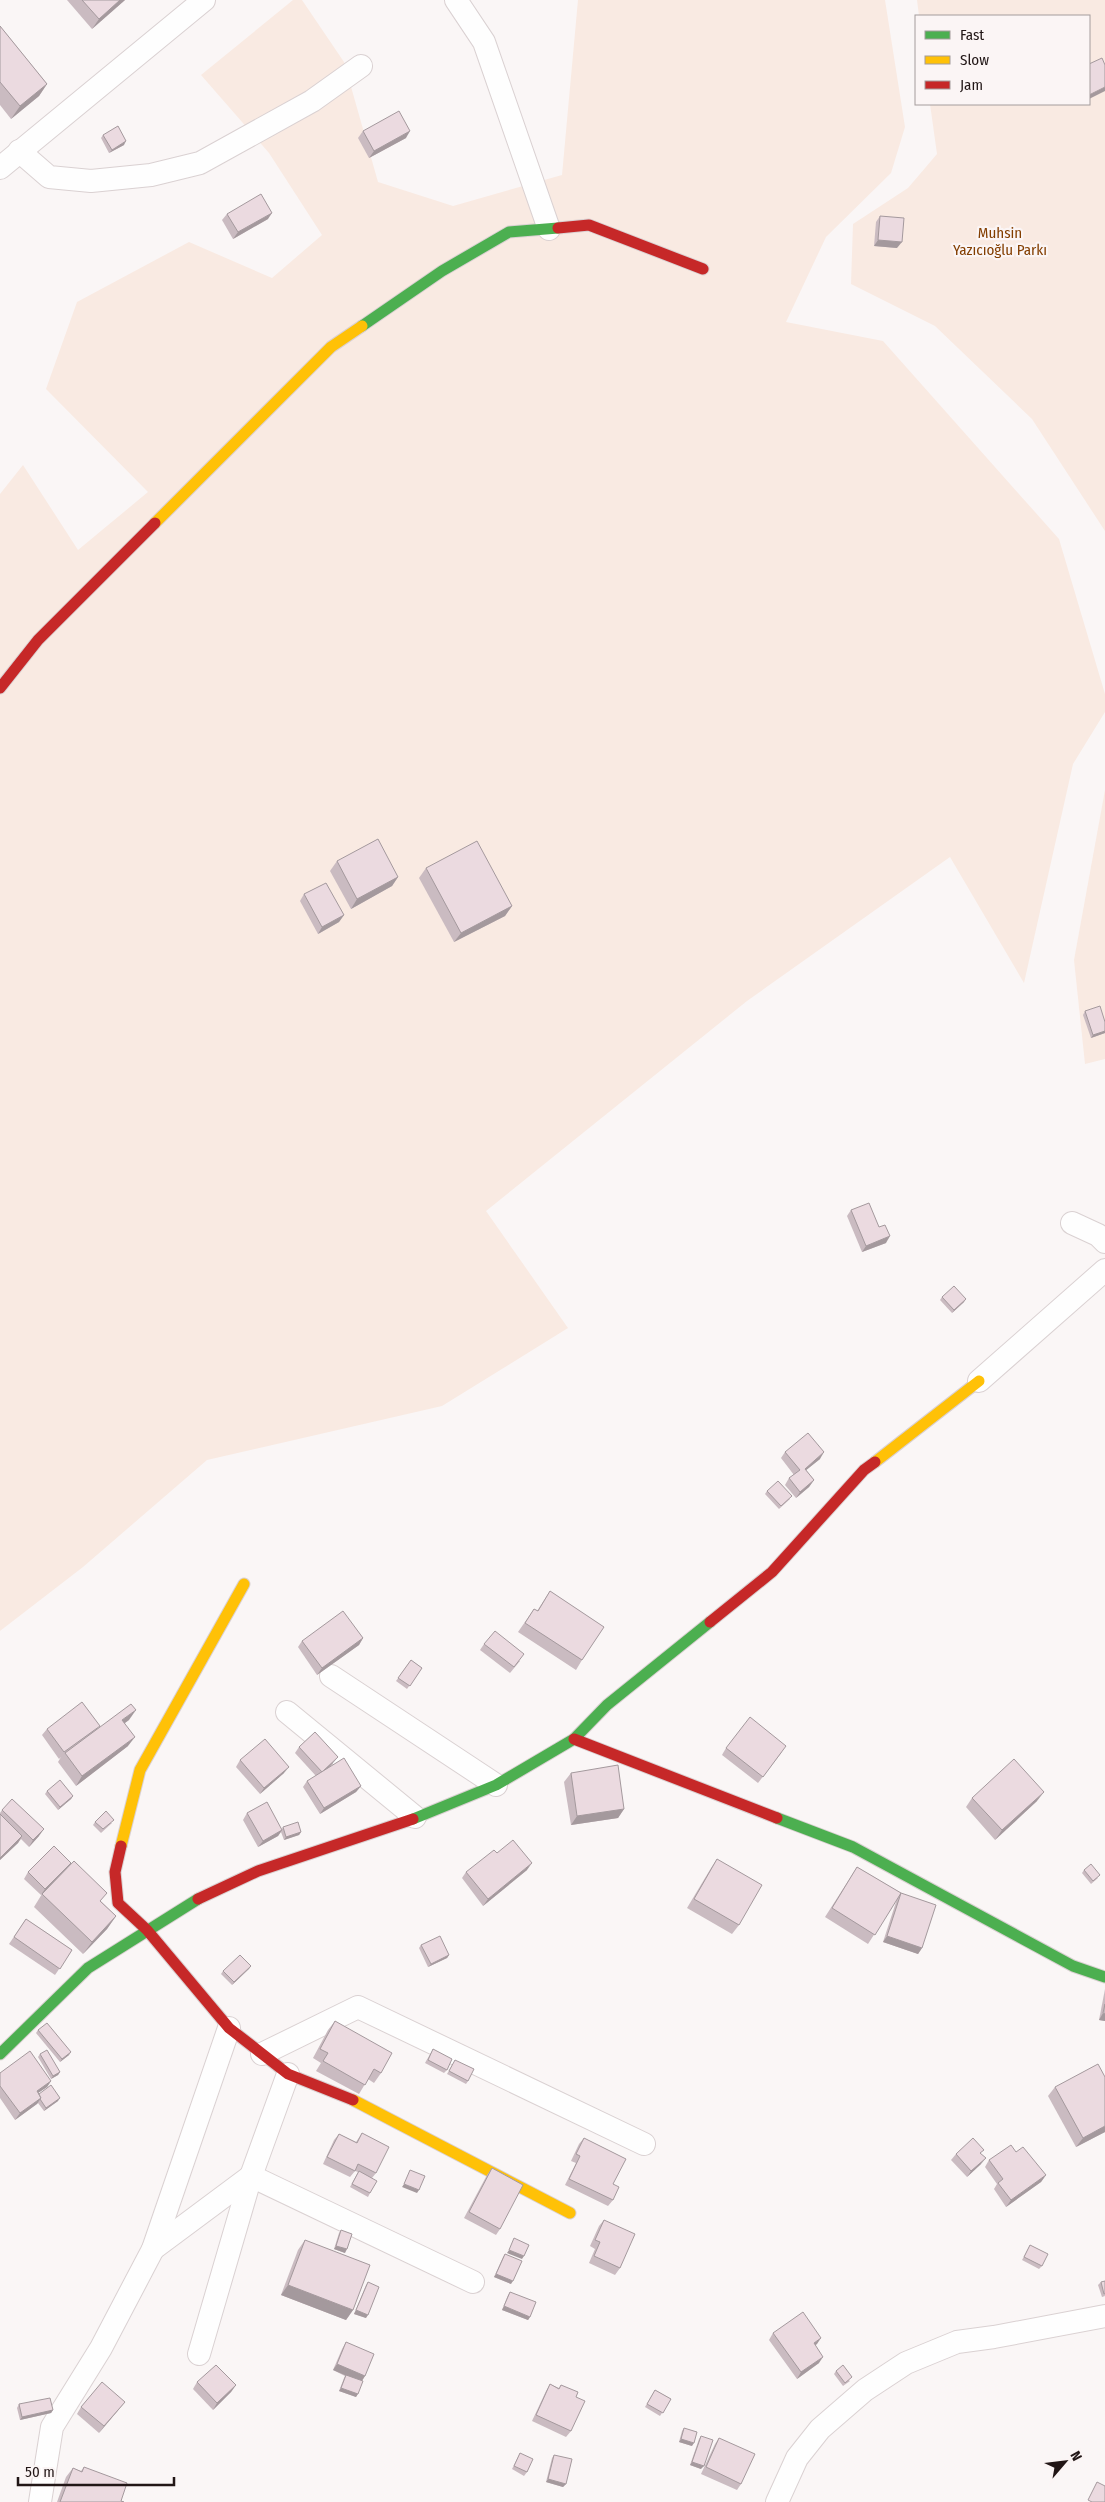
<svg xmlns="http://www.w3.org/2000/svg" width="1105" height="2502" font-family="'Fira Sans Condensed',sans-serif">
  <rect width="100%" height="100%" fill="#faf6f6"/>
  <g fill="#f9eae2">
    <polygon points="293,0 302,0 344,62 378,182 453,206 562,175 578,0 885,0 905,127 891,173 826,237 786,322 883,341 1059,539 1105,694 1105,712 1073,764 1024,983 950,857 747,1001 486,1211 568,1328 442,1406 207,1460 83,1567 0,1631 0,494 23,465 78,550 148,492 46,389 77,302 189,242 272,278 322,235 269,153 201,75"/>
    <polygon points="917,0 1105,0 1105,531 1032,419 935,326 851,284 853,224 908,188 937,154 930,104 1089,104 1089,16 919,16"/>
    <polygon points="1105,790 1105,1059 1085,1064 1074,960"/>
  </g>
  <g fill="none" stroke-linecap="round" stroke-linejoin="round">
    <g stroke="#dad1d2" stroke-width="24">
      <g id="street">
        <polyline points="456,0 484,42 549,229"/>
        <polyline points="19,151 49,177 91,181 151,175 200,163 312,101 361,66"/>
        <polyline points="0,168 204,0"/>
        <polyline points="1072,1223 1098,1235 1105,1242"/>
        <polyline points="979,1381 1105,1270"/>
        <polyline points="331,1676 496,1785"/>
        <polyline points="287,1712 415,1817"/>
        <polyline points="262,2054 358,2007 644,2144"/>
        <polyline points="153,2249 251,2176 473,2282"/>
        <polyline points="199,2354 251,2176 288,2074"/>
        <polyline points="40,2502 52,2427 101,2348 153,2249 229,2028"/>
        <polyline points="777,2502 797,2458 820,2429 865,2390 906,2363 957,2342 994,2337 1105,2316"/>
      </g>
    </g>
    <g stroke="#dad1d2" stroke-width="13">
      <g id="fast">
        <polyline points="362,326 442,271 509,232 558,228"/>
        <polyline points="777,1818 853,1847 1073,1966 1105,1977"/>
        <polyline points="413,1819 496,1785 574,1739 607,1705 710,1622"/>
        <polyline points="0,2054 88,1968 198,1899"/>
      </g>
    </g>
    <g stroke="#dad1d2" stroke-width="13">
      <g id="slow">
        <polyline points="155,523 331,347 362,326"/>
        <polyline points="875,1462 979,1381"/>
        <polyline points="121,1846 140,1770 244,1584"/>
        <polyline points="353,2100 570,2213"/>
      </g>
    </g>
    <g stroke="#dad1d2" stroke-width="13">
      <g id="jam">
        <polyline points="558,228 589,225 703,269"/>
        <polyline points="0,688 38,640 155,523"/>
        <polyline points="710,1622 772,1572 864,1470 875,1462"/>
        <polyline points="574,1739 777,1818"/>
        <polyline points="121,1846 115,1872 118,1903 147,1930 229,2028 288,2074 353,2100"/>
        <polyline points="198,1899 258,1871 413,1819"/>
      </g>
    </g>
    <use href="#street" stroke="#fefefe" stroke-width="22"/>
    <use href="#fast" stroke="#4caf50" stroke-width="11"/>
    <use href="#slow" stroke="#ffc107" stroke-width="11"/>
    <use href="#jam" stroke="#c62828" stroke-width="11"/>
  </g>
  <g fill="#cabbc1">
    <polygon points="67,0 125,0 92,29"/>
    <polygon points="0,26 47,84 39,96 11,119 0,105"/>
    <polygon points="363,131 406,138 369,158 358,138"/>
    <polygon points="103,135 124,145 109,153 101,138"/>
    <polygon points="227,214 268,219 233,239 222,220"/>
    <polygon points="880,216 897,248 874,246 876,222"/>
    <polygon points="337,861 398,877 392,886 351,909 330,871"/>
    <polygon points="426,868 512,906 505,916 454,942 419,878"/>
    <polygon points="304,894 344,915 339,922 318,934 300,901"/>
    <polygon points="1085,1011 1105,1022 1105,1033 1091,1038 1083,1015"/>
    <polygon points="851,1210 879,1227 886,1243 862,1252 847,1216"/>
    <polygon points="942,1297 964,1302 952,1313 940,1300"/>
    <polygon points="785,1452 820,1459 806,1470 814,1480 809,1487 796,1498 785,1485 789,1478 794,1475 781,1458"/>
    <polygon points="767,1491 790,1499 779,1509 765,1494"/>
    <polygon points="550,1591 582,1660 576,1670 518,1632 534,1609 537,1611"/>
    <polygon points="363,1638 359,1645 317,1675 298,1647 302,1641"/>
    <polygon points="484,1644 520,1661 510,1673 480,1650"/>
    <polygon points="411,1660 422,1668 407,1689 396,1681"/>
    <polygon points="129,1720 125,1723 128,1746 76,1786 58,1762 61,1757 59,1759 42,1735 47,1729 98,1728"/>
    <polygon points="299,1747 333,1763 329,1768 361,1786 356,1792 320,1814 303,1787 307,1781 316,1776 295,1753"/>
    <polygon points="726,1748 782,1752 758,1783 722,1755"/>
    <polygon points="240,1760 284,1773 260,1794 236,1767"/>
    <polygon points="571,1773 624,1809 618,1818 571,1825 564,1782"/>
    <polygon points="47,1791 73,1796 71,1799 58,1810 45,1794"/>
    <polygon points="972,1798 1037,1801 995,1840 966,1807"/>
    <polygon points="2,1810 39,1836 29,1847 21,1839 18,1843 0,1860 0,1813"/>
    <polygon points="247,1813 282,1829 283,1827 301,1832 299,1835 284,1840 281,1832 278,1836 258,1847 243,1820"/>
    <polygon points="95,1822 112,1823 101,1833 93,1825"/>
    <polygon points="717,1859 739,1925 732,1934 687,1908 711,1868"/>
    <polygon points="857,1867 901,1893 922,1948 918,1954 883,1942 897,1899 868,1944 825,1917"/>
    <polygon points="67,1868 116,1916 107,1929 83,1954 34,1907 42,1894 58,1878 41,1895 24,1879 28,1872"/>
    <polygon points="527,1870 483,1906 462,1878 466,1872"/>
    <polygon points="1084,1870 1098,1878 1091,1884 1082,1873"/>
    <polygon points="26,1919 72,1950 55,1975 9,1944"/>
    <polygon points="421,1945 449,1955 447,1958 428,1967 419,1948"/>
    <polygon points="251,1966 232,1985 221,1974 223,1971"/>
    <polygon points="1105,1989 1105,2021 1099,2020"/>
    <polygon points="335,2021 381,2073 374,2083 368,2079 359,2094 316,2071 321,2063 313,2058 328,2030"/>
    <polygon points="38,2030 69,2055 60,2062 36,2033"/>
    <polygon points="433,2049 447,2070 444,2073 425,2063"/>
    <polygon points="40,2054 60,2072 58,2075 51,2079 38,2057"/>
    <polygon points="455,2060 468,2081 466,2084 447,2074"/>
    <polygon points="0,2073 51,2081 47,2087 38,2093 58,2101 44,2111 38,2103 15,2120 0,2098"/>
    <polygon points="1055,2087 1105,2132 1076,2147 1048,2096"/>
    <polygon points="362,2133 376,2173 372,2178 370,2193 368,2197 350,2187 358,2172 355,2171 350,2177 323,2164 334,2140 339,2134 356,2142"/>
    <polygon points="584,2138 613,2200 608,2206 565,2185 576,2163 571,2161 579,2144"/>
    <polygon points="981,2153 981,2164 967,2177 951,2160 956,2154"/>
    <polygon points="989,2160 1046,2175 1041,2182 1006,2207 994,2189 997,2184 985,2167"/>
    <polygon points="492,2168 500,2229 496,2235 464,2218 487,2175"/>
    <polygon points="604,2220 620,2268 615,2275 589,2263 595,2249 590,2246 599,2226"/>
    <polygon points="341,2230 345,2253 334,2249 339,2233"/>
    <polygon points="305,2240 353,2310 346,2320 281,2295 298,2250"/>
    <polygon points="1030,2245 1042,2266 1039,2269 1022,2260"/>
    <polygon points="505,2254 511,2284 494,2277 503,2257"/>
    <polygon points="368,2282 366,2318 354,2314 366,2285"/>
    <polygon points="1101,2282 1105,2296 1102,2297 1098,2285"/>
    <polygon points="510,2292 530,2317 528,2320 502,2310 508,2295"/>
    <polygon points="773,2333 817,2344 815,2345 819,2363 797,2379 769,2340"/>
    <polygon points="346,2342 365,2376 362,2381 356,2397 339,2391 344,2378 345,2376 333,2370 342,2349"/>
    <polygon points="836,2371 850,2381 843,2386 834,2374"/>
    <polygon points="197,2382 236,2385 231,2392 213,2410 193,2389"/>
    <polygon points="550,2384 559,2388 561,2385 576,2397 571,2431 566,2437 532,2421 546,2391"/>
    <polygon points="655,2390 671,2399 660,2416 645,2407"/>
    <polygon points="125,2402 99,2433 77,2414 81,2407"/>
    <polygon points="19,2404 53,2410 51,2413 20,2420 17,2408"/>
    <polygon points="684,2428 692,2446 679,2442 682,2431"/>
    <polygon points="701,2436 701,2469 690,2465 699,2439"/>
    <polygon points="719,2438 741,2484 737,2490 701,2474 715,2444"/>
    <polygon points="520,2453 527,2472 524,2476 512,2469"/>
    <polygon points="554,2455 566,2484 563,2487 546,2482 552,2458"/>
    <polygon points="84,2467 121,2501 124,2502 57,2502 66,2477 73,2468 81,2471"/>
  </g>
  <g fill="#a4999d">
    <polygon points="120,0 125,0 92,29 99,19"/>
    <polygon points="47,84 39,96 11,119 20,106"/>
    <polygon points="1105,87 1105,91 1089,99 1089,95"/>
    <polygon points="410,131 406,138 369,158 374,151"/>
    <polygon points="126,141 124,145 109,153 112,150"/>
    <polygon points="272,213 268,219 233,239 238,232"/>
    <polygon points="878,240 902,242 897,248 874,246"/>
    <polygon points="398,877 392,886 351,909 357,899"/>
    <polygon points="512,906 505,916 454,942 461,933"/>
    <polygon points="344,915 339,922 318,934 322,927"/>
    <polygon points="1105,1031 1105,1033 1091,1038 1093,1035"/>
    <polygon points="890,1236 886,1243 862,1252 866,1246"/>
    <polygon points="966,1299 964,1302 952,1313 954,1310"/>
    <polygon points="824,1452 820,1459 800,1475 805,1469"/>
    <polygon points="814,1480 809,1487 796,1498 800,1492"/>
    <polygon points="363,1638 359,1645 317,1675 322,1668"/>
    <polygon points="136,1710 129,1720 116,1729 122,1720"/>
    <polygon points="135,1737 128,1746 76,1786 82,1776"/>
    <polygon points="338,1757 333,1763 318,1778 322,1772"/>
    <polygon points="289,1767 284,1773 260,1794 264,1788"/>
    <polygon points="361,1786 356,1792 320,1814 324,1808"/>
    <polygon points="1044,1792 1037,1801 995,1840 1002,1830"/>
    <polygon points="73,1796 71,1799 58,1810 60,1807"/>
    <polygon points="624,1809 618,1818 571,1825 577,1816"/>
    <polygon points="44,1829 39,1836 29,1847 33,1840"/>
    <polygon points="282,1830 278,1836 258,1847 263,1841"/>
    <polygon points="301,1832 299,1835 284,1840 286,1837"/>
    <polygon points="22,1836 18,1843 0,1860 0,1858"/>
    <polygon points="71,1863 66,1869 41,1895 45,1889"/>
    <polygon points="532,1863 527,1870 483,1906 488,1899"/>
    <polygon points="116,1916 107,1929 83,1954 92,1942"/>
    <polygon points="887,1936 922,1948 918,1954 883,1942"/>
    <polygon points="449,1955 447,1958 428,1967 431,1964"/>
    <polygon points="251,1966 249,1969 232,1985 234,1982"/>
    <polygon points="1103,2013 1105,2014 1105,2021 1099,2020"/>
    <polygon points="71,2052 69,2055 60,2062 62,2059"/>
    <polygon points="60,2072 58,2075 51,2079 53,2076"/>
    <polygon points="51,2081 47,2087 32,2097 37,2091"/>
    <polygon points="41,2098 37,2104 15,2120 20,2113"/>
    <polygon points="60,2098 58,2101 44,2111 46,2108"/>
    <polygon points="1105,2126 1105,2132 1076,2147 1083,2138"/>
    <polygon points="986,2158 981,2164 967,2177 971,2171"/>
    <polygon points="1046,2175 1041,2182 1006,2207 1011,2200"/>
    <polygon points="404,2184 419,2190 417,2193 402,2187"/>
    <polygon points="336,2246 347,2249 345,2253 334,2249"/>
    <polygon points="509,2250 524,2256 522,2259 507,2253"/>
    <polygon points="496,2274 513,2281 511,2284 494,2277"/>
    <polygon points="288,2285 353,2310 346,2320 281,2295"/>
    <polygon points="504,2306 530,2317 528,2320 502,2310"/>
    <polygon points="356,2310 368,2315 366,2318 354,2314"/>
    <polygon points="821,2338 817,2344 809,2349 814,2343"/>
    <polygon points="823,2357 819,2363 797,2379 801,2372"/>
    <polygon points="337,2364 365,2376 361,2382 333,2370"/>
    <polygon points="236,2385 231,2392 213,2410 217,2403"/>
    <polygon points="341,2388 358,2394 356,2397 339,2391"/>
    <polygon points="125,2402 120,2408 99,2433 104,2426"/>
    <polygon points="53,2410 51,2413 20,2420 22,2417"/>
    <polygon points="681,2439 694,2443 692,2446 679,2442"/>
    <polygon points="692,2462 704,2466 701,2469 690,2465"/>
    <polygon points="548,2479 566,2484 563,2487 546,2482"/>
  </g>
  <g fill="#ebdae0" stroke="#a4999d">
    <polygon points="82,0 120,0 99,19"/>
    <polygon points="0,26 47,84 20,106 0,82"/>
    <polygon points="1102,58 1105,65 1105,87 1089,95 1089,64"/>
    <polygon points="399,111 410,131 374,151 363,131"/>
    <polygon points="118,126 126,141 112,150 103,135"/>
    <polygon points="261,194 272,213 238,232 227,214"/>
    <polygon points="880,216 904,218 902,242 878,240"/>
    <polygon points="378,839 398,877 357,899 337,861"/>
    <polygon points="477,841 512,906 461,933 426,868"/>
    <polygon points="326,883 344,915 322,927 304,894"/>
    <polygon points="1100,1006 1105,1022 1105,1031 1093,1035 1085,1011"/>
    <polygon points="869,1203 879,1227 885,1225 890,1236 866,1246 851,1210"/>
    <polygon points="954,1286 966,1299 954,1310 942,1297"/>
    <polygon points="808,1433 824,1452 805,1469 814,1480 800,1492 789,1478 800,1470 785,1452"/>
    <polygon points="778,1481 792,1496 781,1506 767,1491"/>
    <polygon points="550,1591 604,1627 582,1660 525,1623 534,1609 538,1611"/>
    <polygon points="343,1611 363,1638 322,1668 302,1641"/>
    <polygon points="495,1631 524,1654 514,1667 484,1644"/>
    <polygon points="411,1660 422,1668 410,1686 398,1678"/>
    <polygon points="82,1702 100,1726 64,1752 47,1729"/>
    <polygon points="131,1704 136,1710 122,1720 135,1737 82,1776 65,1753"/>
    <polygon points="750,1717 786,1746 763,1777 726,1748"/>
    <polygon points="315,1732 338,1757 322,1772 299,1747"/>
    <polygon points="265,1739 289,1767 264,1788 240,1760"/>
    <polygon points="344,1758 361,1786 324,1808 307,1781"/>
    <polygon points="1014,1759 1044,1792 1002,1830 972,1798"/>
    <polygon points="618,1765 624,1809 577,1816 571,1773"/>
    <polygon points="60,1780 73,1796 60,1807 47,1791"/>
    <polygon points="12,1799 44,1829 33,1840 2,1810"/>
    <polygon points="267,1802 282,1830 263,1841 247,1813"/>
    <polygon points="106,1811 114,1820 103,1829 95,1822"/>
    <polygon points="0,1814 22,1836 0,1858"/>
    <polygon points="298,1822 301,1832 286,1837 283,1827"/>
    <polygon points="513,1840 532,1863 488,1899 466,1872 494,1850 497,1853"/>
    <polygon points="54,1846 71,1863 45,1889 28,1872"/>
    <polygon points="717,1859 762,1885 739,1925 694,1899"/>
    <polygon points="74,1861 107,1893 100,1901 116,1916 92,1942 42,1894"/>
    <polygon points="1091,1864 1100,1875 1093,1881 1084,1870"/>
    <polygon points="857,1867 901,1893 875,1935 832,1908"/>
    <polygon points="901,1893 936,1905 922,1948 887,1936"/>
    <polygon points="26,1919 72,1950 60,1969 14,1937"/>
    <polygon points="440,1936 449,1955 431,1964 421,1945"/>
    <polygon points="240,1955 251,1966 234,1982 223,1971"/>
    <polygon points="1105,2004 1105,2014 1103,2013"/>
    <polygon points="335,2021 392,2053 381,2073 374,2069 365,2085 323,2061 328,2053 320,2049"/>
    <polygon points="47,2023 71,2052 62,2059 38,2030"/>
    <polygon points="433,2049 452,2059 447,2070 428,2060"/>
    <polygon points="47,2050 60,2072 53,2076 40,2054"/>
    <polygon points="30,2051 51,2081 37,2091 41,2098 20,2113 0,2086 0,2073"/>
    <polygon points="455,2060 474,2069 468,2081 449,2071"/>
    <polygon points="1098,2064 1105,2077 1105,2126 1083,2138 1055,2087"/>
    <polygon points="51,2085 60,2098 46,2108 40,2099 41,2098 39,2094"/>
    <polygon points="362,2133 389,2147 376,2173 358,2164 355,2171 327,2157 339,2134 357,2143"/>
    <polygon points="584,2138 626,2159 613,2184 619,2187 613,2200 569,2179 580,2156 576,2154"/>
    <polygon points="973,2138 984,2150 980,2153 986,2158 971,2171 956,2154"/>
    <polygon points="1011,2145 1016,2152 1023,2147 1046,2175 1011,2200 998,2183 1003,2179 989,2160"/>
    <polygon points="492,2168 523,2185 500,2229 469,2212"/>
    <polygon points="410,2170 425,2176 419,2190 404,2184"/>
    <polygon points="359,2171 377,2181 370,2193 352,2184"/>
    <polygon points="604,2220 635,2234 620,2268 594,2256 600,2242 595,2240"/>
    <polygon points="341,2230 352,2234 347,2249 336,2246"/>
    <polygon points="514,2238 529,2245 524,2256 509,2250"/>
    <polygon points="305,2240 370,2265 353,2310 288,2285"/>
    <polygon points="1030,2245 1048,2254 1042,2266 1024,2257"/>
    <polygon points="505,2254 522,2261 513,2281 496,2274"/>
    <polygon points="1105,2281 1105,2294 1104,2294 1101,2282"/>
    <polygon points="368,2282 379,2287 368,2315 356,2310"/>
    <polygon points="510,2292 536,2302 530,2317 504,2306"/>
    <polygon points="803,2312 821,2338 814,2343 823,2357 801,2372 773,2333"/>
    <polygon points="346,2342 374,2354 365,2376 337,2364"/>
    <polygon points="216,2365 236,2385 217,2403 197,2382"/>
    <polygon points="843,2365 852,2377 845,2383 836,2371"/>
    <polygon points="346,2375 363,2381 358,2394 341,2388"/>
    <polygon points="102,2382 125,2402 104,2426 81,2407"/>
    <polygon points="550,2384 559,2389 561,2385 578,2392 576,2397 585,2401 571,2431 536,2415"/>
    <polygon points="655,2390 671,2399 663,2413 647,2404"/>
    <polygon points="50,2398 53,2410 22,2417 19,2404"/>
    <polygon points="684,2428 697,2432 694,2443 681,2439"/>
    <polygon points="701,2436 713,2440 704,2466 692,2462"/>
    <polygon points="719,2438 755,2454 741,2484 706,2467"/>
    <polygon points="520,2453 533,2459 527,2472 514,2466"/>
    <polygon points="554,2455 572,2459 566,2484 548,2479"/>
    <polygon points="84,2467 127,2483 121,2501 124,2502 60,2502 73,2468 82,2472"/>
    <polygon points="1097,2482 1105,2486 1105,2502 1092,2502 1088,2500"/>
  </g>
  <g text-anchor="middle" stroke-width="4.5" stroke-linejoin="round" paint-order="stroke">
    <g font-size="15" fill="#833e00" stroke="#fbf5f5">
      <text x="1000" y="238">Muhsin<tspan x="1000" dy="17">Yazıcıoğlu Parkı</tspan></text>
    </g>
  </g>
  <rect x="915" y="15" width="175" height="90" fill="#fbf5f5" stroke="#a49c9c"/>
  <rect x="925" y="31" width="25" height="8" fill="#4caf50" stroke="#a49c9c"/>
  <text x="960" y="40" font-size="15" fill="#211616">Fast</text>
  <rect x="925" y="56" width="25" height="8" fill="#ffc107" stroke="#a49c9c"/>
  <text x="960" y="65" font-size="15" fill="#211616">Slow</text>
  <rect x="925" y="81" width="25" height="8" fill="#c62828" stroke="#a49c9c"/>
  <text x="960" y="90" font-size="15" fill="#211616">Jam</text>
  <g transform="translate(1065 2462) rotate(62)" stroke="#fbf5f5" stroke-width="4" paint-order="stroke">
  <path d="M0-4L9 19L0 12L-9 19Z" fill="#211616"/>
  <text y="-8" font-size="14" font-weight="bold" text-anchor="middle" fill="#211616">N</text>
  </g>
  <path d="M18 2477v8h156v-8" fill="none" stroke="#211616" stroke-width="2.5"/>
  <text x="25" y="2477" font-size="15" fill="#211616" stroke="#fbf5f5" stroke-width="4" paint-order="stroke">50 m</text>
</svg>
